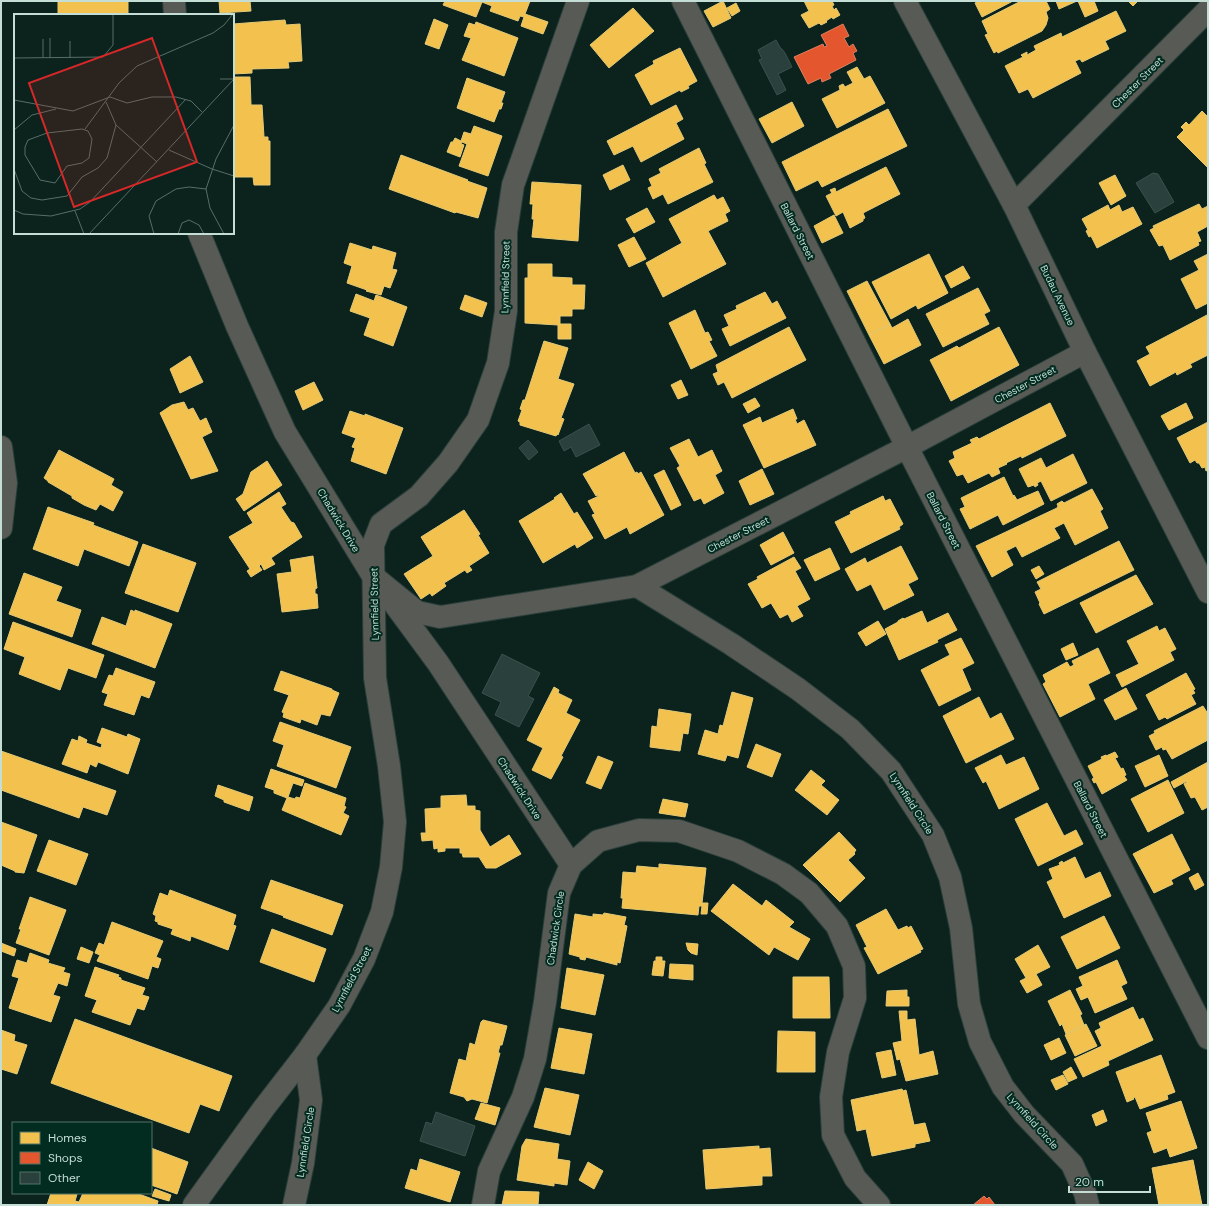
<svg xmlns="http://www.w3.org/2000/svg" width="1209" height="1206" font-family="'DM Sans',sans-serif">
  <rect width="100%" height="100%" fill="#0c231d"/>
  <g fill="#f2c14e" stroke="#e4ca76">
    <rect x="58" y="1" width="70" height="14"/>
    <polygon points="219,1 250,1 251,11 220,13"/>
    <polygon points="445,1 530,1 525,14 548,22 543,34 521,26 524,17 520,16 518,21 490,11 492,6 482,2 476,17 443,5"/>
    <polygon points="723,1 731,18 713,27 704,11"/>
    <polygon points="804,1 832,1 834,5 832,6 834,10 836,8 840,15 833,19 832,17 826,21 827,22 821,25 819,23 809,28 801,15 809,11"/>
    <polygon points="979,1 1013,1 982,17 975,3"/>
    <polygon points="1021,1 1046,1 1050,9 1046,12 1048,18 1046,25 1042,31 998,53 997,51 994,53 985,35 988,34 982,21"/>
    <polygon points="1056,1 1077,1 1059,9"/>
    <polygon points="1078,1 1094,1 1098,11 1085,17"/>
    <polygon points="1128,1 1138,1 1133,6"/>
    <polygon points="736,3 740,11 732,16 727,8"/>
    <polygon points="633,8 654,31 609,68 590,45"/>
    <polygon points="1116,11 1126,31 1105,41 1109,49 1082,62 1080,59 1075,61 1081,73 1033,98 1028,89 1019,93 1005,66 1023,57 1021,55 1027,52 1027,55 1036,50 1034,46 1061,33 1062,37"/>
    <polygon points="434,19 448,25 439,49 425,44"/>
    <polygon points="285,20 286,25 300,24 302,61 288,62 289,68 252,69 252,73 233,74 233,24"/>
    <polygon points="476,22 518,38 504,76 462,60 471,38 464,36 469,23 475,25"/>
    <polygon points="680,48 697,81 688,86 689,88 681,92 680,90 651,105 635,75 654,64 653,61"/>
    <polygon points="857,67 864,79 870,76 885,103 837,128 822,99 840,90 839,86 843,84 845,87 853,83 847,72"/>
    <polygon points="233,77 250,77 251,105 262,105 264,137 268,137 268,141 270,141 270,185 254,185 253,177 235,177 234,168 233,168"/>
    <polygon points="467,78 505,92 501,103 503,103 501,109 499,109 494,122 457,108"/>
    <polygon points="792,102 804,126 772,143 759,119"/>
    <polygon points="676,105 683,119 676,123 684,139 641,162 633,146 614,155 607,141"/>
    <polygon points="888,109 907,146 822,187 818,180 796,191 782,162"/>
    <polygon points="1202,111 1208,117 1208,168 1177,137 1184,130 1181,127 1186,122 1189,125"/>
    <polygon points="474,126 502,136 488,176 459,166 467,144 462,142 461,144 464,145 460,157 447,152 451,142 453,142 455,138 461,141 464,132 471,134"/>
    <polygon points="699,148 706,163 704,164 713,182 668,204 663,194 653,199 648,188 652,186 649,179 661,173 659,169"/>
    <polygon points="401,155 468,180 467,181 487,188 478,218 456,212 455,213 389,189"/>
    <polygon points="623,165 630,180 610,190 603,175"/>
    <polygon points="886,167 900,194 863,213 865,218 863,219 863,221 850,228 843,212 836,216 826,196 832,193 830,190 835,188 836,192"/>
    <polygon points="1115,175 1126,196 1111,205 1099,183"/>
    <polygon points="532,182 581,185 578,241 532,237 534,219 532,219 533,204 530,204"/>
    <polygon points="714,195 717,200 723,197 730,211 725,214 728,221 708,231 726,264 663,297 646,263 682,243 669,219"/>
    <polygon points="1199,204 1202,209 1208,206 1208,226 1197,232 1201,241 1198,242 1199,245 1170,260 1163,245 1159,246 1150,230 1154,228 1153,226"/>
    <polygon points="1108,205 1110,210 1119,205 1122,212 1133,207 1142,224 1097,248 1091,236 1089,237 1086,231 1088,230 1082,219"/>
    <polygon points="647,208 655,222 634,233 626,219"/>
    <polygon points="834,215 843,233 822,243 814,226"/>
    <polygon points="634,237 646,259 629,267 618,245"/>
    <polygon points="350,243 372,250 373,246 396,253 392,269 397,270 390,288 384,286 381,295 366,291 367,290 347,283 352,266 344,263"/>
    <polygon points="929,254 948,293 918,309 916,305 891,319 872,282"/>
    <polygon points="1208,254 1208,303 1196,309 1181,279 1199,270 1194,261"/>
    <polygon points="528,264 552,264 552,277 572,278 572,285 585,285 584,309 572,309 572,316 560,316 560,324 571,324 571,339 558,339 558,325 525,323 525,278 528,278"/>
    <polygon points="963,266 970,278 951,288 945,276"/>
    <polygon points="867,281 890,324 869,335 847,291"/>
    <polygon points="978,288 990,311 984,314 989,324 943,347 926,314"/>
    <polygon points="765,292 772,304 777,301 786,318 730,346 722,329 729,326 724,315 737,309 736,306"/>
    <polygon points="356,294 374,301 376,295 407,307 393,346 364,335 370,318 350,311"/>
    <polygon points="465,295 487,303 482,317 460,309"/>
    <polygon points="695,310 705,333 708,332 712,340 709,341 717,356 691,369 669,323"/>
    <polygon points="1207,315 1208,355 1190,364 1192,367 1177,375 1176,372 1150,386 1137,361 1150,354 1146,347"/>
    <polygon points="908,319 921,345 884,364 869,335 890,324 892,328"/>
    <polygon points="789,327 806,360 732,398 724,382 718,385 713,374 718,372 716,365"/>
    <polygon points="999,327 1019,365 951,401 930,360 957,346 959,348"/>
    <polygon points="544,341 568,348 558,379 574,384 561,418 564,419 558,435 557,434 556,436 520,425 520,422 518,421 522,410 520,409 523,400 525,400"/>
    <polygon points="190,356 203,382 180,393 170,369"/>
    <polygon points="681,380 688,395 678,399 671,385"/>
    <polygon points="314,382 323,400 303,410 295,391"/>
    <polygon points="755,398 760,406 748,413 743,404"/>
    <polygon points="184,402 188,410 193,408 200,421 206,418 212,432 202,437 218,471 191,479 160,413 172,405"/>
    <polygon points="1050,403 1066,436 1022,458 1021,456 1006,463 1007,464 998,468 1000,473 992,477 989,473 968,483 963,474 957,476 949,461 955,458 953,452 972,443 970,440 977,437 979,439"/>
    <polygon points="1186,403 1193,418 1169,430 1161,416"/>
    <polygon points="793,409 797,419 795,419 797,424 804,420 816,445 764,468 743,425 760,417 762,423"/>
    <polygon points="350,411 365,416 365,414 403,428 386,474 351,461 355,448 352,447 356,438 342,433"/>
    <polygon points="1208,422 1208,470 1206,471 1205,467 1202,468 1199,463 1197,463 1195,460 1190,463 1177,438"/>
    <polygon points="689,439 698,457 712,450 722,471 715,475 724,493 704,504 701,498 694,501 677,468 680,466 670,448"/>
    <polygon points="59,450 114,479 111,485 123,492 113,511 100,504 96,510 84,505 72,498 72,496 48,482 48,481 44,478"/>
    <polygon points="624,452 635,473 637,472 638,474 641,472 664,515 630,534 627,527 605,539 592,515 595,514 588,501 599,496 598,495 596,496 583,474"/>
    <polygon points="1073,454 1087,483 1051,501 1041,481 1037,483 1038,485 1035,487 1034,485 1028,487 1019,469 1041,458 1046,468"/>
    <polygon points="267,461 282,485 244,511 236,499 243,494 251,472"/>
    <polygon points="762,469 774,494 750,505 739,481"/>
    <polygon points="664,470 681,505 671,510 654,475"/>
    <polygon points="1004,477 1013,496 1014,495 1017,500 1038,491 1044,504 1003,525 998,515 970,529 960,509 965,507 961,498"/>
    <polygon points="1092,489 1103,509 1100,511 1108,528 1075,545 1064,523 1054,528 1060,538 1022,557 1016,546 1006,551 1013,565 992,577 976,546 1057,508 1058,506 1057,504 1062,501 1064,503"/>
    <polygon points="279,492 286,504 281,507 291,522 294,523 302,537 271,558 275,564 264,570 261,564 259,566 262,570 251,577 247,571 250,569 229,537 253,523 247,513"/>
    <polygon points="561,493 574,514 577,512 593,538 577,548 575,544 543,563 519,521 555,499 554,498"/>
    <polygon points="883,496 885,501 890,499 903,524 899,527 900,529 851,553 835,522 851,514 850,512"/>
    <polygon points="48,507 94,523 93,525 138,542 129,566 84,549 78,566 33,549"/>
    <polygon points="464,510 480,534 478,535 489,553 469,566 472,570 467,573 465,570 444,583 446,586 432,596 430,593 421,599 404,574 433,556 421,537"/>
    <polygon points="783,532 794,553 771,565 760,545"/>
    <polygon points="1119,541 1134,570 1044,614 1039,604 1040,603 1035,592 1041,589 1037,582"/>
    <polygon points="143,544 196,563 178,612 125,593"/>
    <polygon points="901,546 918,579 908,584 914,595 884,610 871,584 857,591 845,569 865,558 867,563"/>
    <polygon points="830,548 840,569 815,581 804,560"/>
    <polygon points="313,556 317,588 315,589 315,594 317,594 318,608 282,612 277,574 292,572 290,560"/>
    <polygon points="794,557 801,568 795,571 810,599 797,606 803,616 792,622 788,614 780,618 771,603 762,608 748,584 758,579 757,577"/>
    <polygon points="1039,566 1044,574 1036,579 1031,570"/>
    <polygon points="24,573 62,587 56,601 81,610 72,637 9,614"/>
    <polygon points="1136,575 1153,604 1096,633 1080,603"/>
    <polygon points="131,610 135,612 135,610 172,624 155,668 92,644 102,617 126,626"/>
    <polygon points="922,611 927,623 948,613 957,630 937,640 938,642 899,660 885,629 898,622 898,621 903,618 904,619"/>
    <polygon points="878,621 886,634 866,646 858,633"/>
    <polygon points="13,622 104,655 96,678 68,668 60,690 19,674 25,657 4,649"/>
    <polygon points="1157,626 1159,631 1165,628 1176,649 1170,652 1174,660 1122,687 1116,675 1139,664 1127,641"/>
    <polygon points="961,638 974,663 962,669 971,690 939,706 921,670 950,655 945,645"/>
    <polygon points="1073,643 1078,655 1066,660 1061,649"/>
    <polygon points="1098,648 1110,673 1088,684 1095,699 1060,717 1043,684 1046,682 1043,675 1067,662 1070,667 1074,665 1072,661"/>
    <polygon points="116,668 155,682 149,698 141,695 134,715 104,705 108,694 102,692 109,675 113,676"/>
    <polygon points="281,671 332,689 332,690 339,693 330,716 321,714 317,725 301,719 300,723 283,717 284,713 282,712 289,695 274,690"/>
    <polygon points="1186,673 1195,689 1193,690 1195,693 1191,695 1196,704 1167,719 1165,717 1159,720 1146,695"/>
    <polygon points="554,687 559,690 558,693 572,700 566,713 580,720 561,756 563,757 551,779 532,770 543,748 527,740"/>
    <polygon points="1126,688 1137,709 1115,720 1104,700"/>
    <polygon points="732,692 753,698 738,758 727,755 725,761 698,754 705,730 718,734 720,725 723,726"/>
    <polygon points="979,697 990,719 1001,713 1014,739 966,763 943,716"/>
    <polygon points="1203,706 1208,714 1208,740 1172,759 1166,749 1163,750 1162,747 1156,750 1149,736 1155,733 1154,731"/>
    <polygon points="659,709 691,714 688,734 683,733 680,751 650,747 652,726 657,727"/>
    <polygon points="280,722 351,747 336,788 277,766 284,745 273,741"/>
    <polygon points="102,728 127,737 128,734 140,739 128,774 98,762 96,767 90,764 87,773 62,764 72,739 78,741 79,736 87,740 86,743 101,748 102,744 97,742"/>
    <polygon points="756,744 781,754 772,777 747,767"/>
    <polygon points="1,751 116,791 107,815 83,807 79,818 1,790"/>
    <polygon points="1115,752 1118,757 1115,758 1121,769 1123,768 1126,775 1124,776 1127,780 1102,794 1096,782 1094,783 1092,779 1094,778 1088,766 1102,759 1101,757 1106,755 1106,756"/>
    <polygon points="1001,755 1006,765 1024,757 1039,789 999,809 986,781 983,783 975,768"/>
    <polygon points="1159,755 1168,776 1145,787 1135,766"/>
    <polygon points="598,756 613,762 601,789 586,783"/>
    <polygon points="1208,762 1208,807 1202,810 1195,797 1191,798 1184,784 1187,782 1187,781 1174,788 1171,782"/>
    <polygon points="271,769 304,780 302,786 293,783 288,797 295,799 296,797 300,798 305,783 346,798 344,806 346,807 343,813 349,816 341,835 282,810 287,798 274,793 274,790 265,787"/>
    <polygon points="811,770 825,781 821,785 839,800 827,815 795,790"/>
    <polygon points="1168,780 1184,813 1148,832 1131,799"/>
    <polygon points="218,785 253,797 249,811 224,802 224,800 215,796"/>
    <polygon points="466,795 467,806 475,806 475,810 480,811 480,830 490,847 509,835 521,854 496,868 486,868 479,857 463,857 462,853 460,853 460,848 445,848 445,851 438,852 438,848 434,849 433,840 422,841 421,833 426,833 425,809 441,808 441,796"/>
    <polygon points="663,799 688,804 685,817 659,813"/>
    <polygon points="1047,803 1064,836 1076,830 1083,844 1038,866 1015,819"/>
    <polygon points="1,822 37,835 24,873 15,872 15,871 1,865"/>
    <polygon points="839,832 856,850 854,853 855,854 848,860 865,878 840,902 803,865"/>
    <polygon points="1172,834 1190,870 1171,880 1173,884 1154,893 1133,854"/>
    <polygon points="49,840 88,854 76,885 37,871"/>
    <polygon points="1075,857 1085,879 1100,872 1111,896 1064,918 1047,882 1053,879 1049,869 1060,865 1059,863 1062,861 1063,863"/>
    <polygon points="659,864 706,868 702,903 708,903 707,914 701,914 702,906 699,906 698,915 622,908 623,898 621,898 623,872 636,873 637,866 659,868"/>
    <polygon points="1198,873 1204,885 1195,890 1189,878"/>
    <polygon points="271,880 343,905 332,935 283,917 284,916 261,908"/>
    <polygon points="733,884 762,906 766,900 794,922 789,927 810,939 798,960 774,947 769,955 711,911"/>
    <polygon points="170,890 236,915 233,925 236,926 228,950 191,936 190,941 171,934 173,929 158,924 158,922 155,921 156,916 153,914 160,893 168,896"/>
    <polygon points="30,897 66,910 49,955 16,943 21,929 19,929"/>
    <polygon points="886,909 898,930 907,926 908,928 911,926 923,949 920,950 921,952 878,974 864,948 867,947 856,925"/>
    <polygon points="604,913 626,917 624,925 627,926 620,963 617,962 617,965 586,957 585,960 580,959 580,957 569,954 575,914 593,917 593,914 603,915"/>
    <polygon points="1104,916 1120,948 1077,969 1061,937"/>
    <polygon points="112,922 163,941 156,957 161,959 158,968 152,966 148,979 97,961 100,955 95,953 99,943 104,945"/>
    <polygon points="272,929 326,949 314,982 260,962"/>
    <polygon points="1,943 16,949 14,956 1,951"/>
    <polygon points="686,943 698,944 697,955 691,953 688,950"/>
    <polygon points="1038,945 1050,967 1036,974 1042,985 1027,993 1020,981 1026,978 1015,959"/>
    <polygon points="81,947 93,952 89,963 77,959"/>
    <polygon points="30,953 49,960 48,963 65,968 63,972 70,974 67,986 58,983 53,995 60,997 51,1022 9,1008 19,978 12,976 17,960 27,963"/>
    <polygon points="656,957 662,957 662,961 665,961 663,976 652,975 654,961 656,961"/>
    <polygon points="1117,960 1127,983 1121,986 1127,999 1095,1013 1088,997 1081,1000 1076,989 1083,986 1079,977"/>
    <polygon points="670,964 693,965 693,980 669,978"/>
    <polygon points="95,967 119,975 118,977 121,978 121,980 145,988 142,995 149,997 144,1010 137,1008 130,1025 92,1012 97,1000 85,996"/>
    <polygon points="567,968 604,975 595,1015 561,1008"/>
    <polygon points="793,977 829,977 830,1018 793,1018"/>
    <polygon points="907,990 907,997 909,997 909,1006 886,1006 887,991"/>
    <polygon points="1070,990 1082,1014 1080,1015 1084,1025 1066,1034 1062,1024 1060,1026 1048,1001"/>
    <polygon points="1133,1007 1139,1020 1143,1018 1153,1040 1108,1061 1109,1065 1083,1077 1074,1059 1102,1046 1095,1031 1101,1028 1099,1023"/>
    <polygon points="899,1011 907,1011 907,1020 915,1019 919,1055 933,1051 938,1074 906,1081 900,1059 897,1060 893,1043 902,1041"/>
    <polygon points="75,1019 232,1076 219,1111 200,1104 189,1133 51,1083"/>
    <polygon points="483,1020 507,1026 502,1045 500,1045 498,1053 500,1053 487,1103 472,1099 467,1101 464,1097 450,1093 459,1059 466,1061 470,1043 475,1045 481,1022"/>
    <polygon points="1086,1024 1097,1046 1075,1056 1065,1035"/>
    <polygon points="559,1028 592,1034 584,1074 551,1068"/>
    <polygon points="1,1030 15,1035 14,1041 27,1045 17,1074 1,1069"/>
    <polygon points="778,1031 815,1032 815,1072 777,1072"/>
    <polygon points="1059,1038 1066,1053 1051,1060 1044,1045"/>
    <polygon points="891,1050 896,1075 882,1078 876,1053"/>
    <polygon points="1161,1055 1175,1092 1167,1095 1168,1099 1140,1109 1135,1097 1133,1098 1134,1099 1127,1102 1116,1072"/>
    <polygon points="1071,1067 1077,1078 1068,1082 1063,1072"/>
    <polygon points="1063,1075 1068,1084 1056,1090 1051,1080"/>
    <polygon points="545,1088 579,1095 570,1135 534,1127"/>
    <polygon points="902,1089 903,1091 906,1090 914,1125 925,1123 930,1141 915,1144 915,1147 872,1156 866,1129 857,1131 851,1100"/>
    <polygon points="1181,1101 1197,1148 1170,1157 1167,1148 1154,1153 1147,1133 1152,1131 1146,1113"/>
    <polygon points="481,1103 500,1108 495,1125 475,1119"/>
    <polygon points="1103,1110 1107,1121 1096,1126 1092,1115"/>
    <polygon points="526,1139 559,1144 557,1159 570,1161 567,1185 554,1183 554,1186 517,1180 522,1146"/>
    <polygon points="759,1146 759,1149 770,1148 772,1176 762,1176 762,1185 706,1189 703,1150"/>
    <polygon points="151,1148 188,1162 177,1194 151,1185"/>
    <polygon points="420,1159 460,1172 450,1202 405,1188 411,1169 417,1171"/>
    <polygon points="1193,1160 1202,1205 1159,1205 1152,1168"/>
    <polygon points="588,1162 603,1171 594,1189 579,1180"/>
    <polygon points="155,1189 171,1195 169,1201 152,1196"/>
    <polygon points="505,1191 539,1192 538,1205 502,1205"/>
    <polygon points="51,1193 74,1193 77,1194 75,1201 79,1202 83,1193 136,1193 158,1201 157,1205 47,1205"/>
  </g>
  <g fill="#e4572e" stroke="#db8060">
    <polygon points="843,24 849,36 844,38 849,47 853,44 857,51 853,53 856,60 829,74 831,78 822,82 821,78 808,84 794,57 823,44 824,47 827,46 821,35"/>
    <polygon points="984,1196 987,1199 989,1197 995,1205 973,1205"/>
  </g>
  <g fill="#2a403d" stroke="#3b504c">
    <polygon points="776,40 781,49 782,49 785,53 792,67 778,74 786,90 777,95 759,60 762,59 758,50"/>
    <polygon points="1153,173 1158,174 1174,202 1155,213 1136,183"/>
    <polygon points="589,424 600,445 576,457 571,447 564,451 559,441"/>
    <polygon points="528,440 538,452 529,460 519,448"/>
    <polygon points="502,654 540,673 528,696 534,699 519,727 495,715 501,702 482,693"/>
    <polygon points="436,1112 475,1126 465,1156 420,1141 426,1122 432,1124"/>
  </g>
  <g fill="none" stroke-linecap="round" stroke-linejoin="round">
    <g stroke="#2b3f3a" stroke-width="24">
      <g id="street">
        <polyline points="174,1 175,15"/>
        <polyline points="683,1 907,447 1208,1038"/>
        <polyline points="905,1 1014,205 1085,352 1208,592"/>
        <polyline points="1014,205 1208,10"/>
        <polyline points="199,233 237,326 285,432 373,576"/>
        <polyline points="1,447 6,483 1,528"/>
        <polyline points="374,577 417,612 440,617 637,586 907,447 1085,352"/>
        <polyline points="637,586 731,644 798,689 850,729 891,771 933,835 950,877 961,928 969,1004 980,1042 1003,1087 1024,1114 1072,1164 1085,1193 1088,1205"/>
        <polyline points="393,602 438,663 571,865"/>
        <polyline points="194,1205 264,1108 305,1055 339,1006 364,959 382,912 391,867 395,822 389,766 375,678 373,545 381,524 419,496 448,463 478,420 498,363 506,311 506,232 513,185 578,1"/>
        <polyline points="294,1205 303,1163 311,1100 305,1055"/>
        <polyline points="483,1205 489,1171 523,1097 535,1059 545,1002 559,893 571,865 598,841 639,830 679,831 738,851 783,874 809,893 837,926 854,966 855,998 838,1052 831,1097 833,1135 855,1178 879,1205"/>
      </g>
    </g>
    <use href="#street" stroke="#585a56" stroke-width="22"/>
  </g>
  <g text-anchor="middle" stroke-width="4" stroke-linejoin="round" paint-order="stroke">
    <g font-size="10" fill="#c5ded5" stroke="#032c21">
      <text transform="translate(1137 82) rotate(-45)" y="4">Chester Street</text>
      <text transform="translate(798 231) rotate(63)" y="4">Ballard Street</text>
      <text transform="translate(505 277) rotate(-89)" y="4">Lynnfield Street</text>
      <text transform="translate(1058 295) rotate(64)" y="4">Budau Avenue</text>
      <text transform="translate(1025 384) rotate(-28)" y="4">Chester Street</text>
      <text transform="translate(339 520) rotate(59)" y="4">Chadwick Drive</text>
      <text transform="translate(944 520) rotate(63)" y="4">Ballard Street</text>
      <text transform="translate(738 534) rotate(-27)" y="4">Chester Street</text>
      <text transform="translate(374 604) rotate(-91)" y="4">Lynnfield Street</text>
      <text transform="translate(520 788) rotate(57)" y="4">Chadwick Drive</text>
      <text transform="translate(912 803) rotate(57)" y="4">Lynnfield Circle</text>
      <text transform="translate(1091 809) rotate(63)" y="4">Ballard Street</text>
      <text transform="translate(555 928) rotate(-82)" y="4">Chadwick Circle</text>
      <text transform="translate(351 979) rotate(-62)" y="4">Lynnfield Street</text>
      <text transform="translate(1033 1121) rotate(48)" y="4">Lynnfield Circle</text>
      <text transform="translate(305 1142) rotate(-81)" y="4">Lynnfield Circle</text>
    </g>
  </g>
  <g transform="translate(14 14)">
    <rect width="220" height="220" fill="#0c231d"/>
    <path fill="none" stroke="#566e67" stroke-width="1" d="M56,27V44M0,44L89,43L99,31V0M29,44V25M36,44V24M206,65H220M0,86L59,97L96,83L113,89L138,83H162L177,87L188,98M92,88L102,111L143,148M68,115L74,117L78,125L75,144L68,149L53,152L41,169L26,166L11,141V133L14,126L33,119ZM71,115L105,69L123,52L199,19L210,11L219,0M0,116L18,101L42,95M155,136L198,155L220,162M0,155L8,177L17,184L28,186L53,182L68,163L84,154L93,144L102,111M0,196L9,200L37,202L66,195L76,188L172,85M61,197L70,220M75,220L220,65M140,220L135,202L142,187L162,175L175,173L192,175M164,220L168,209L175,206L185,211L190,220M210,220L196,194L192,175L202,145L220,111"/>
    <path fill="#d62828" fill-opacity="0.15" stroke="#d62828" stroke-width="2" d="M138,24L183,148L60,193L15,69Z"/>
    <rect width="220" height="220" fill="none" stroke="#c5ded5" stroke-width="2"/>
  </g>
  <rect width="1209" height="1206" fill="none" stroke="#c5ded5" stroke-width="4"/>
  <rect x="12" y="1122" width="140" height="72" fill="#032c21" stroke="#517369"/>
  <rect x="20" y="1132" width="20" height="12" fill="#f2c14e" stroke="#517369"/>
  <text x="48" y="1142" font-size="12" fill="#c5ded5">Homes</text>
  <rect x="20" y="1152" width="20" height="12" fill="#e4572e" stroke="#517369"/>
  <text x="48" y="1162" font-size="12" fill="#c5ded5">Shops</text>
  <rect x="20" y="1172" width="20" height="12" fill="#2a403d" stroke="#517369"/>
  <text x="48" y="1182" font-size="12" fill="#c5ded5">Other</text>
  <path d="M1069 1186v6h81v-6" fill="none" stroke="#c5ded5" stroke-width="2"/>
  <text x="1075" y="1186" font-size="12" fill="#c5ded5" stroke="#032c21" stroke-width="3" paint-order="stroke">20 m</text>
</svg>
